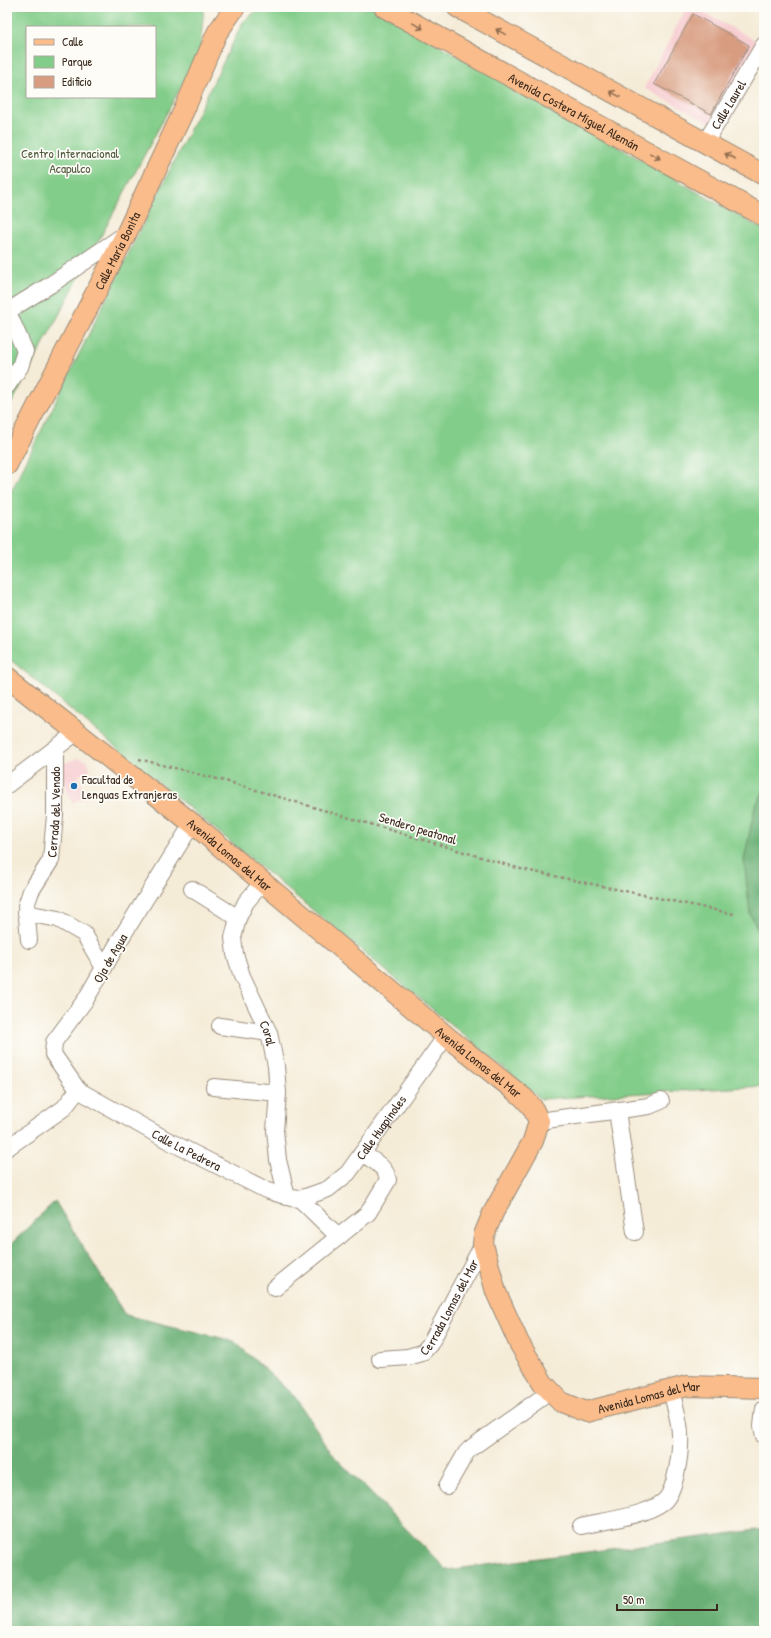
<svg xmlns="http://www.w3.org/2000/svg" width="771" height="1638" font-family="'Patrick Hand',sans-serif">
  <rect width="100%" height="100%" fill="#fdfcf7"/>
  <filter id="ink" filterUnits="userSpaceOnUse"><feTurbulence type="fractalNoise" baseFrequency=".025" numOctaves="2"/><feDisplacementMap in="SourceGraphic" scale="8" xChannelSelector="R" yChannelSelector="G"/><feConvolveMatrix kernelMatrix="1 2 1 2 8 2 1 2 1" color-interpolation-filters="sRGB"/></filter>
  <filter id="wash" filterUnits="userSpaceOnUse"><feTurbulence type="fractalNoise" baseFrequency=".012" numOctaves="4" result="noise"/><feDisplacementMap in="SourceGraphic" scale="16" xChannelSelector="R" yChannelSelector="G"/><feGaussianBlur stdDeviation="0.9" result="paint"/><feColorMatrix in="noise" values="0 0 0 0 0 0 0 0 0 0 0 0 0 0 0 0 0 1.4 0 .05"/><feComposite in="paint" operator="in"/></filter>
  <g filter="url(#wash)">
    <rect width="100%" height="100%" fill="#f5ecd8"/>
    <g fill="#f7cfd3">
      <polygon points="687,7 692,7 757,41 712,124 644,88"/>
      <polygon points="77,758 87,761 91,771 78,776 87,797 72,803 57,766"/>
    </g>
    <g fill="#83cd8a" stroke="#5f7c54" fill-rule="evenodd">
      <path d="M7,7H204L200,51L7,412ZM27,27H155V97H27Z"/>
      <polygon points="261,7 372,7 764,230 764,1086 541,1099 7,657 7,500 243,22"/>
    </g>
    <g fill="#6ab076" stroke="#526d4a">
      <polygon points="764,791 764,942 750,914 744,860 755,806"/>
      <polygon points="55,1201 125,1315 234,1341 295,1397 335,1457 447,1570 764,1529 764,1631 7,1631 7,1248"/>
    </g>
    <g id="blocks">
      <polygon fill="#d89c80" points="693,14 749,45 711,114 654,84"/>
    </g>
  </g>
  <g filter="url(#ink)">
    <use href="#blocks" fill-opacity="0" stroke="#988b7b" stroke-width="1"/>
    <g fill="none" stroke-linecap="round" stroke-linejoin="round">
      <g stroke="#988b7b" stroke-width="18">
        <g id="minor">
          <path id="s1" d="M705,143L764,45"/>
          <polyline points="7,310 25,351 20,367 7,386"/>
          <polyline points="8,311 50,285 127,233"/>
          <polyline points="7,785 77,732"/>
          <path id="s2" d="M192,824L121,938L86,999L54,1042L53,1054L78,1090L167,1140L266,1190L291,1198L300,1199L328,1189L348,1173L446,1036"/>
          <path id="s3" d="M263,882L246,902L238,918L233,938L235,954L242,976L269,1033L276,1066L278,1093L275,1130L278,1160L287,1197"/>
          <polyline points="192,889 238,918"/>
          <polyline points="26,913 58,919 84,934 104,968"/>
          <path id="s4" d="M29,940L26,906L31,891L51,860L55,815V749"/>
          <polyline points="220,1026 269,1033"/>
          <polyline points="214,1087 278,1093"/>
          <polyline points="617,1111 635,1232"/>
          <polyline points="539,1121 649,1106 661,1101"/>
          <polyline points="7,1148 64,1108 78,1090"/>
          <polyline points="300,1199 339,1237"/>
          <path d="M275,1288L368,1213L388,1180C387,1167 372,1160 362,1153"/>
          <path id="s5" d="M380,1359L408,1357L422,1353L430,1344L483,1244"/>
          <polyline points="764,1409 762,1426 764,1436"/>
          <polyline points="447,1486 466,1453 471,1448 551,1391"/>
          <path d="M581,1526C603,1521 645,1516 663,1502C676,1492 681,1451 680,1435C680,1420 674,1404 671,1390"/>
        </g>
      </g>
      <g stroke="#988b7b" stroke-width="22">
        <g id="major">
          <path id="s6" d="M384,7L764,216"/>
          <polyline points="457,7 764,175"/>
          <path id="s7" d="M7,465L127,232L185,108L217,33L235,7"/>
          <path id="s8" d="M7,677L203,832L446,1036L524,1098L532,1107L539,1121L533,1141L493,1213L484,1235L483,1244L496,1292L519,1343L543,1383L561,1402L586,1412L687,1386L764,1388"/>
        </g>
      </g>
      <polyline stroke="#988b7b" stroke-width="2.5" stroke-dasharray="3 3" stroke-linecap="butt" points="139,759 229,782 521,869 734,914"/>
      <use href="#minor" stroke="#fff" stroke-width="16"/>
      <use href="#major" stroke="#f9bc8a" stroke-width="20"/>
    </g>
    <defs><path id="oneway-shaft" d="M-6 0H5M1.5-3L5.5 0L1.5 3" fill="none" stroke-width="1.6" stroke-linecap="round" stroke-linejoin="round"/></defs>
    <g stroke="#906c4f">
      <use href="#oneway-shaft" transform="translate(418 26) rotate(29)"/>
      <use href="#oneway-shaft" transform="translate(501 32) rotate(-151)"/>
      <use href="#oneway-shaft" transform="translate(615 94) rotate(-151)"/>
      <use href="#oneway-shaft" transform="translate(655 156) rotate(29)"/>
      <use href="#oneway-shaft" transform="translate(730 156) rotate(-152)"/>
    </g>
  </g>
  <circle fill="#1f6fb2" stroke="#fdfcf7" stroke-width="1.5" cx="74" cy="786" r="4"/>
  <g text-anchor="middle" stroke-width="3.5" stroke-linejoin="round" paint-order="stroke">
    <g font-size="13" fill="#3b2a1e" stroke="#fdfcf7">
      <text dy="5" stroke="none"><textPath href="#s1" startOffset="45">Calle Laurel</textPath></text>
      <text dy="5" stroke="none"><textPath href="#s6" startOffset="217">Avenida Costera Miguel Alemán</textPath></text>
      <text dy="5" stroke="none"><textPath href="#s7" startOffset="241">Calle María Bonita</textPath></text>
      <text dy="5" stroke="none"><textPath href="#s4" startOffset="135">Cerrada del Venado</textPath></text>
      <text transform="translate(418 828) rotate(17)" y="5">Sendero peatonal</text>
      <text dy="5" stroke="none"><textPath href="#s8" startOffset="285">Avenida Lomas del Mar</textPath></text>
      <text transform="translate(110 958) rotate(-60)" y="5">Oja de Agua</text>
      <text dy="5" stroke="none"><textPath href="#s3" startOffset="167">Coral</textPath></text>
      <text dy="5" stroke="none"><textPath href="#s8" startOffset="609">Avenida Lomas del Mar</textPath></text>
      <text dy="5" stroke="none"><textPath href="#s2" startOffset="674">Calle Huapinoles</textPath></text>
      <text dy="5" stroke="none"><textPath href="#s2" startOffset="438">Calle La Pedrera</textPath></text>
      <text dy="5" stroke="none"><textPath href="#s5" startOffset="96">Cerrada Lomas del Mar</textPath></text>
      <text dy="5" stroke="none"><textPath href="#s8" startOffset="1101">Avenida Lomas del Mar</textPath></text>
    </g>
    <g font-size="13" fill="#515b3e" stroke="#fdfcf7">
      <text x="70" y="158">Centro Internacional<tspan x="70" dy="15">Acapulco</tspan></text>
    </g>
    <g font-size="13" fill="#3b2a1e" stroke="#fdfcf7" text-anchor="start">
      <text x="82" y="784">Facultad de<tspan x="82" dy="15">Lenguas Extranjeras</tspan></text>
    </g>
  </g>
  <rect width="771" height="1638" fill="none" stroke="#fdfcf7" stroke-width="24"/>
  <rect x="26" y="26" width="130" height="72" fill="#fdfcf7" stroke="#afa8a0"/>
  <rect x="34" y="39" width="20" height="6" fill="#f9bc8a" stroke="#afa8a0"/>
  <text x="62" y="46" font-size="12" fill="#3b2a1e">Calle</text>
  <rect x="34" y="56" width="20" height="12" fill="#83cd8a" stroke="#afa8a0"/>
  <text x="62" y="66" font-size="12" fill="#3b2a1e">Parque</text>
  <rect x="34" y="76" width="20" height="12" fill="#d89c80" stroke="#afa8a0"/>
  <text x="62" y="86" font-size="12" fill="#3b2a1e">Edificio</text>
  <path d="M617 1604v6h100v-6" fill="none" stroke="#3b2a1e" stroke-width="2"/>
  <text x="623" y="1604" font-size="12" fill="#3b2a1e" stroke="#fdfcf7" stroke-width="3" paint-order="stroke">50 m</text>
</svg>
